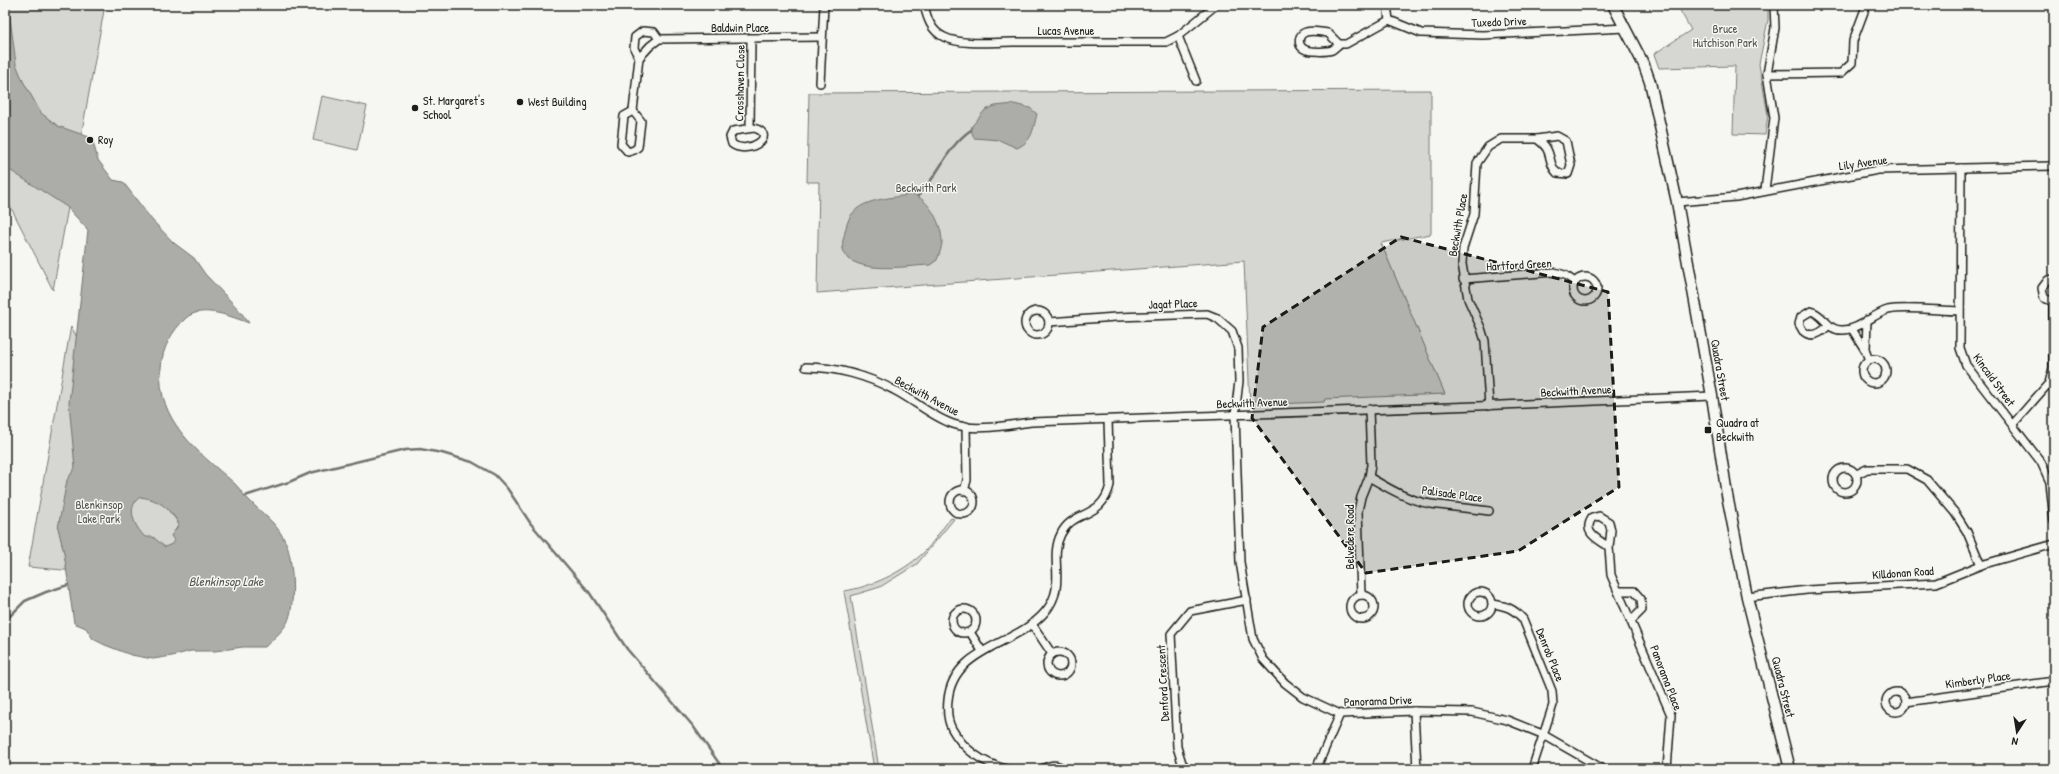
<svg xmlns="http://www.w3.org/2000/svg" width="2059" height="774" font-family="'Patrick Hand',sans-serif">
  <rect width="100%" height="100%" fill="#f6f6f2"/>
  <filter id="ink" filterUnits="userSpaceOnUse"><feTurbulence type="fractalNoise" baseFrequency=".025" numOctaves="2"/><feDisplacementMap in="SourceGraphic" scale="8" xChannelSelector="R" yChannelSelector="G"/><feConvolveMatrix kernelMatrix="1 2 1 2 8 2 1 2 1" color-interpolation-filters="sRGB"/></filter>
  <g filter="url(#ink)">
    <g fill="#d6d6d2" stroke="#797977">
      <polygon points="5,5 105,5 53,290 5,196"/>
      <polygon points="1677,5 1768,5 1768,20 1759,64 1768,115 1765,135 1733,134 1735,66 1659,68 1654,54 1691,30"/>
      <polygon points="1431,90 1431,234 1381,243 1445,394 1325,399 1324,402 1250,405 1244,261 817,293 819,182 807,182 809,93"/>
      <polygon points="322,96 367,106 357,150 313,140"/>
      <polygon points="71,326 163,504 178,522 178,526 203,582 28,567"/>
      <path d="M951,518L954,519L917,564L880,587L851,596L879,769H874L844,591C871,587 901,573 922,554C933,544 941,529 951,518Z"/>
    </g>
    <g fill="#acaca9" stroke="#727271" fill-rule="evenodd">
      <path d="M5,5L9,10L16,64L23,81L41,113L58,126L92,138L98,160L113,180L123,182L152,220L174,243L194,258L205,274L240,311L249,323C232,317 202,304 186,318C172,331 162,348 161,368C156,420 197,451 233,482C239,487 243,495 249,500C264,516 276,521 286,543C293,559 296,607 287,623C282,632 272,640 265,647H243L215,651H191L172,656L153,659L131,655L105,645L93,639L86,628L74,623L64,553L58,528L67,480L75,468L69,403L88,230L67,207L5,167ZM140,497C158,499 168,507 178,522V526L171,536L174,540L172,544L165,547L153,537H145C135,527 125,508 140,497Z"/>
      <path d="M1014,104L1030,108L1037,114C1033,129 1033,141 1017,148L999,140L974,138L971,130L972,126L985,110L995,106Z"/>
      <path d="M912,194C929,199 942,224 942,242C942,248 939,254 937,260L930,265C907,266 875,272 854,262C845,258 841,249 843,240C845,233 846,225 849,219C859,197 893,199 912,194Z"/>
    </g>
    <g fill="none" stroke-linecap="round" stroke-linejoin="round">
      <g stroke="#727271" stroke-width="2.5">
        <path d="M918,196C939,176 946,147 971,130"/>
        <polyline points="245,496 289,482 310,473 405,450 420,449 442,453 472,462 495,475 507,488 531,524 589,592 627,649 693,726 723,769"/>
        <polyline points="5,621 25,601 46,592 68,585"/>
      </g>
      <g stroke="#1c1c1c" stroke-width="10">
        <g id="street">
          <path d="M924,5C927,18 931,31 944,37C962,46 994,42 1013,42C1064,42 1115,42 1166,42L1178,36L1216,5"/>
          <polyline points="1387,5 1389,20 1421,33 1483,35 1626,28"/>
          <polyline points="1178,36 1196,81"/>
          <polyline points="659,39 654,32 643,31 635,37 634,48 639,58 650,46 659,39 821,37"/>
          <path d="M1339,44C1337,46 1334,49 1332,50C1327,52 1309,52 1304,49C1297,45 1298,34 1306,32C1312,30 1322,32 1328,33L1339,44H1346L1389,20"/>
          <polyline points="1767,74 1841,73 1852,63 1853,41 1865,9 1865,5"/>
          <polyline points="820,83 824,5"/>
          <polygon points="633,111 641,121 638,147 634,150 628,152 621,144 624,116"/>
          <polyline points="633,111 639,58"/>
          <polyline points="750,128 751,39"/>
          <path d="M754,128C779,135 748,156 732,144L730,137L733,131Z"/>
          <polyline points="1961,168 1960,348 1966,365 2041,462 2050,482 2054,521"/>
          <polyline points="1765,190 1774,118 1767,74 1775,28 1774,5"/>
          <polyline points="1677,202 1736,197 1878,170 2054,166"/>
          <circle cx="1585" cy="289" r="12"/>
          <polyline points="1463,279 1554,272 1565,275 1575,282"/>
          <polyline points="2054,279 2048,280 2042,288 2044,298 2054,302"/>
          <circle cx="1037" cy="323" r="12"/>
          <polyline points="1049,322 1116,317 1207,314 1217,318 1232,331 1238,348 1239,381 1235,415 1240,562 1253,639 1263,659 1285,683 1303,697 1340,714 1414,711 1472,712 1507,720 1542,734 1603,769"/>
          <path d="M1828,326C1821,333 1812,339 1803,331L1799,324L1801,317L1811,311C1825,315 1827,331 1843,330C1859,330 1873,314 1888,310C1906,306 1940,311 1959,311"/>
          <polyline points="1852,329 1865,350 1869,360"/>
          <polyline points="1866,349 1867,320"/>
          <circle cx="1874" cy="371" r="12"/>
          <path d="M806,367C836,367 868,376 894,390C914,400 932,417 953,424C977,432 1007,425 1032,422L1477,406L1712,396"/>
          <path d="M1489,406L1485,341L1481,328L1468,299L1462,264L1463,248L1474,214L1477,163L1488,147L1501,139H1537L1557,136L1566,141L1571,165L1568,174L1557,173C1546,162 1555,151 1537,139"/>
          <polyline points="2013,424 2049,383 2053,368 2053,302"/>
          <circle cx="1845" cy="480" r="12"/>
          <polyline points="1857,474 1867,469 1907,469 1927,480 1955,513 1967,532 1981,565"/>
          <path d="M1369,477C1388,488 1409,501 1431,504C1451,507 1470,508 1489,511"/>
          <circle cx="962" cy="502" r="12"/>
          <polyline points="964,491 967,480 966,426"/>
          <path d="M1609,547C1598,539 1582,533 1592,518L1599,516L1609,522L1611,530L1609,547L1611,575L1671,715L1667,769"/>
          <polyline points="1618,591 1634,591 1641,599 1642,610 1631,621"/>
          <circle cx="1480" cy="604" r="12"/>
          <polyline points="1361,595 1358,511 1361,497 1369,477 1371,465 1369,409"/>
          <circle cx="1362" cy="607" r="12"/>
          <polyline points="1747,597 1807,590 1936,583 1981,565 2054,544"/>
          <path d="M1493,604C1506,606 1513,608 1523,619L1552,691L1553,705L1532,769"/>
          <circle cx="964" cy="621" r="12"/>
          <polyline points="1032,624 1052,654"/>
          <polyline points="970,632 982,651"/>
          <circle cx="1059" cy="664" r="12"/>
          <circle cx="1896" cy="702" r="10"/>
          <polyline points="1906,702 2054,681"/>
          <polyline points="1414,711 1417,769"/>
          <path d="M1006,769C983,763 964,750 952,729C947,720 947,710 948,700C953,647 1016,646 1045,612C1068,585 1048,559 1061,534C1073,509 1102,520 1110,485L1108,420"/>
          <path d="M1042,769C1050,765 1056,763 1064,769"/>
          <polyline points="1188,769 1182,763 1177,747 1171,634 1190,611 1247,600"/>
          <polyline points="1316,769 1340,714"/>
        </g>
      </g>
      <g stroke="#1c1c1c" stroke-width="13">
        <polyline id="secondary" points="1613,5 1644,65 1650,82 1677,202 1712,396 1727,495 1747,597 1790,769"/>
      </g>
      <use href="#street" stroke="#f6f6f2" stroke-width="7"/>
      <use href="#secondary" stroke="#f6f6f2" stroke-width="10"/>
    </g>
  </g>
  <path fill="#1c1c1c" fill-opacity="0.2" stroke="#1c1c1c" stroke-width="3" stroke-dasharray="8 5" stroke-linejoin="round" d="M1401,237L1608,292L1619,487L1518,551L1366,573L1252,418L1263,327Z"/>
  <g fill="#1c1c1c" stroke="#f6f6f2" stroke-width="1.5">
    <circle cx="520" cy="102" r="4"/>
    <circle cx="415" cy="108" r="4"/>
    <circle cx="90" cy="140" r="4"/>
    <rect x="1704" y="426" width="8" height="8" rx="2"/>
  </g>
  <g text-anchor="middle" stroke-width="3" stroke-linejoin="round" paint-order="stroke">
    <g font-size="12" fill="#1c1c1c" stroke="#f6f6f2">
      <text transform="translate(1499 22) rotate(-2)" y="4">Tuxedo Drive</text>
      <text x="740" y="32">Baldwin Place</text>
      <text x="1066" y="35">Lucas Avenue</text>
      <text transform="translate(740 83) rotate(-89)" y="4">Crosshaven Close</text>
      <text transform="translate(1863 163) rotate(-8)" y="4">Lily Avenue</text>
      <text transform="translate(1458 225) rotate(-80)" y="4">Beckwith Place</text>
      <text transform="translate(1519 265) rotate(-3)" y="4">Hartford Green</text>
      <text transform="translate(1173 304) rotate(-2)" y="4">Jagat Place</text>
      <text transform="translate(1720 370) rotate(80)" y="4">Quadra Street</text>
      <text transform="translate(1994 380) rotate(54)" y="4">Kincaid Street</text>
      <text transform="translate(1576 391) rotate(-3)" y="4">Beckwith Avenue</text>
      <text transform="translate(927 396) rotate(28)" y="4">Beckwith Avenue</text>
      <text transform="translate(1252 403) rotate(-2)" y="4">Beckwith Avenue</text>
      <text transform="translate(1452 494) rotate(8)" y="4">Palisade Place</text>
      <text transform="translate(1350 537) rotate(-90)" y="4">Belvedere Road</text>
      <text transform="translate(1903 573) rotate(-4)" y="4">Killdonan Road</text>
      <text transform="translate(1550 655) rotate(68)" y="4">Denrob Place</text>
      <text transform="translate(1666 678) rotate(69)" y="4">Panorama Place</text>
      <text transform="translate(1978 680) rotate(-8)" y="4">Kimberly Place</text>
      <text transform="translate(1163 683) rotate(-93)" y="4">Denford Crescent</text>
      <text transform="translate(1783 687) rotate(76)" y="4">Quadra Street</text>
      <text transform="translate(1378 701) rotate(-2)" y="4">Panorama Drive</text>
    </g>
    <g font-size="12" fill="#545453" stroke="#f6f6f2">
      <text x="1725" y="33">Bruce<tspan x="1725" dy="14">Hutchison Park</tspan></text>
      <text x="926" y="192">Beckwith Park</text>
      <text x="99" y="509">Blenkinsop<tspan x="99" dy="14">Lake Park</tspan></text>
    </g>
    <g font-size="12" fill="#1c1c1c" stroke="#f6f6f2" text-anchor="start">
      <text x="423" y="105">St. Margaret's<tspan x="423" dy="14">School</tspan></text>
      <text x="528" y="106">West Building</text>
      <text x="98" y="144">Roy</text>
      <text x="1716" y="427">Quadra at<tspan x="1716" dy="14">Beckwith</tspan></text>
    </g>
    <g font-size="13" font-style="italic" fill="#565654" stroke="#f6f6f2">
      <text x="226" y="586">Blenkinsop Lake</text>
    </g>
  </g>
  <rect width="2059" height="774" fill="none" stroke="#f6f6f2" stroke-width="20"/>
  <rect x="10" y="10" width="2039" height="754" fill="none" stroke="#1c1c1c" stroke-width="1.5" filter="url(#ink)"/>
  <g transform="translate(2017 732) rotate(192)" stroke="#f6f6f2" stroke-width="3" paint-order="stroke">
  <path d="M0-3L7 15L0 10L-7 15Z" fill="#1c1c1c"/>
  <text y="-6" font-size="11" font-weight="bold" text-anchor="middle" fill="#1c1c1c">N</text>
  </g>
</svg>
